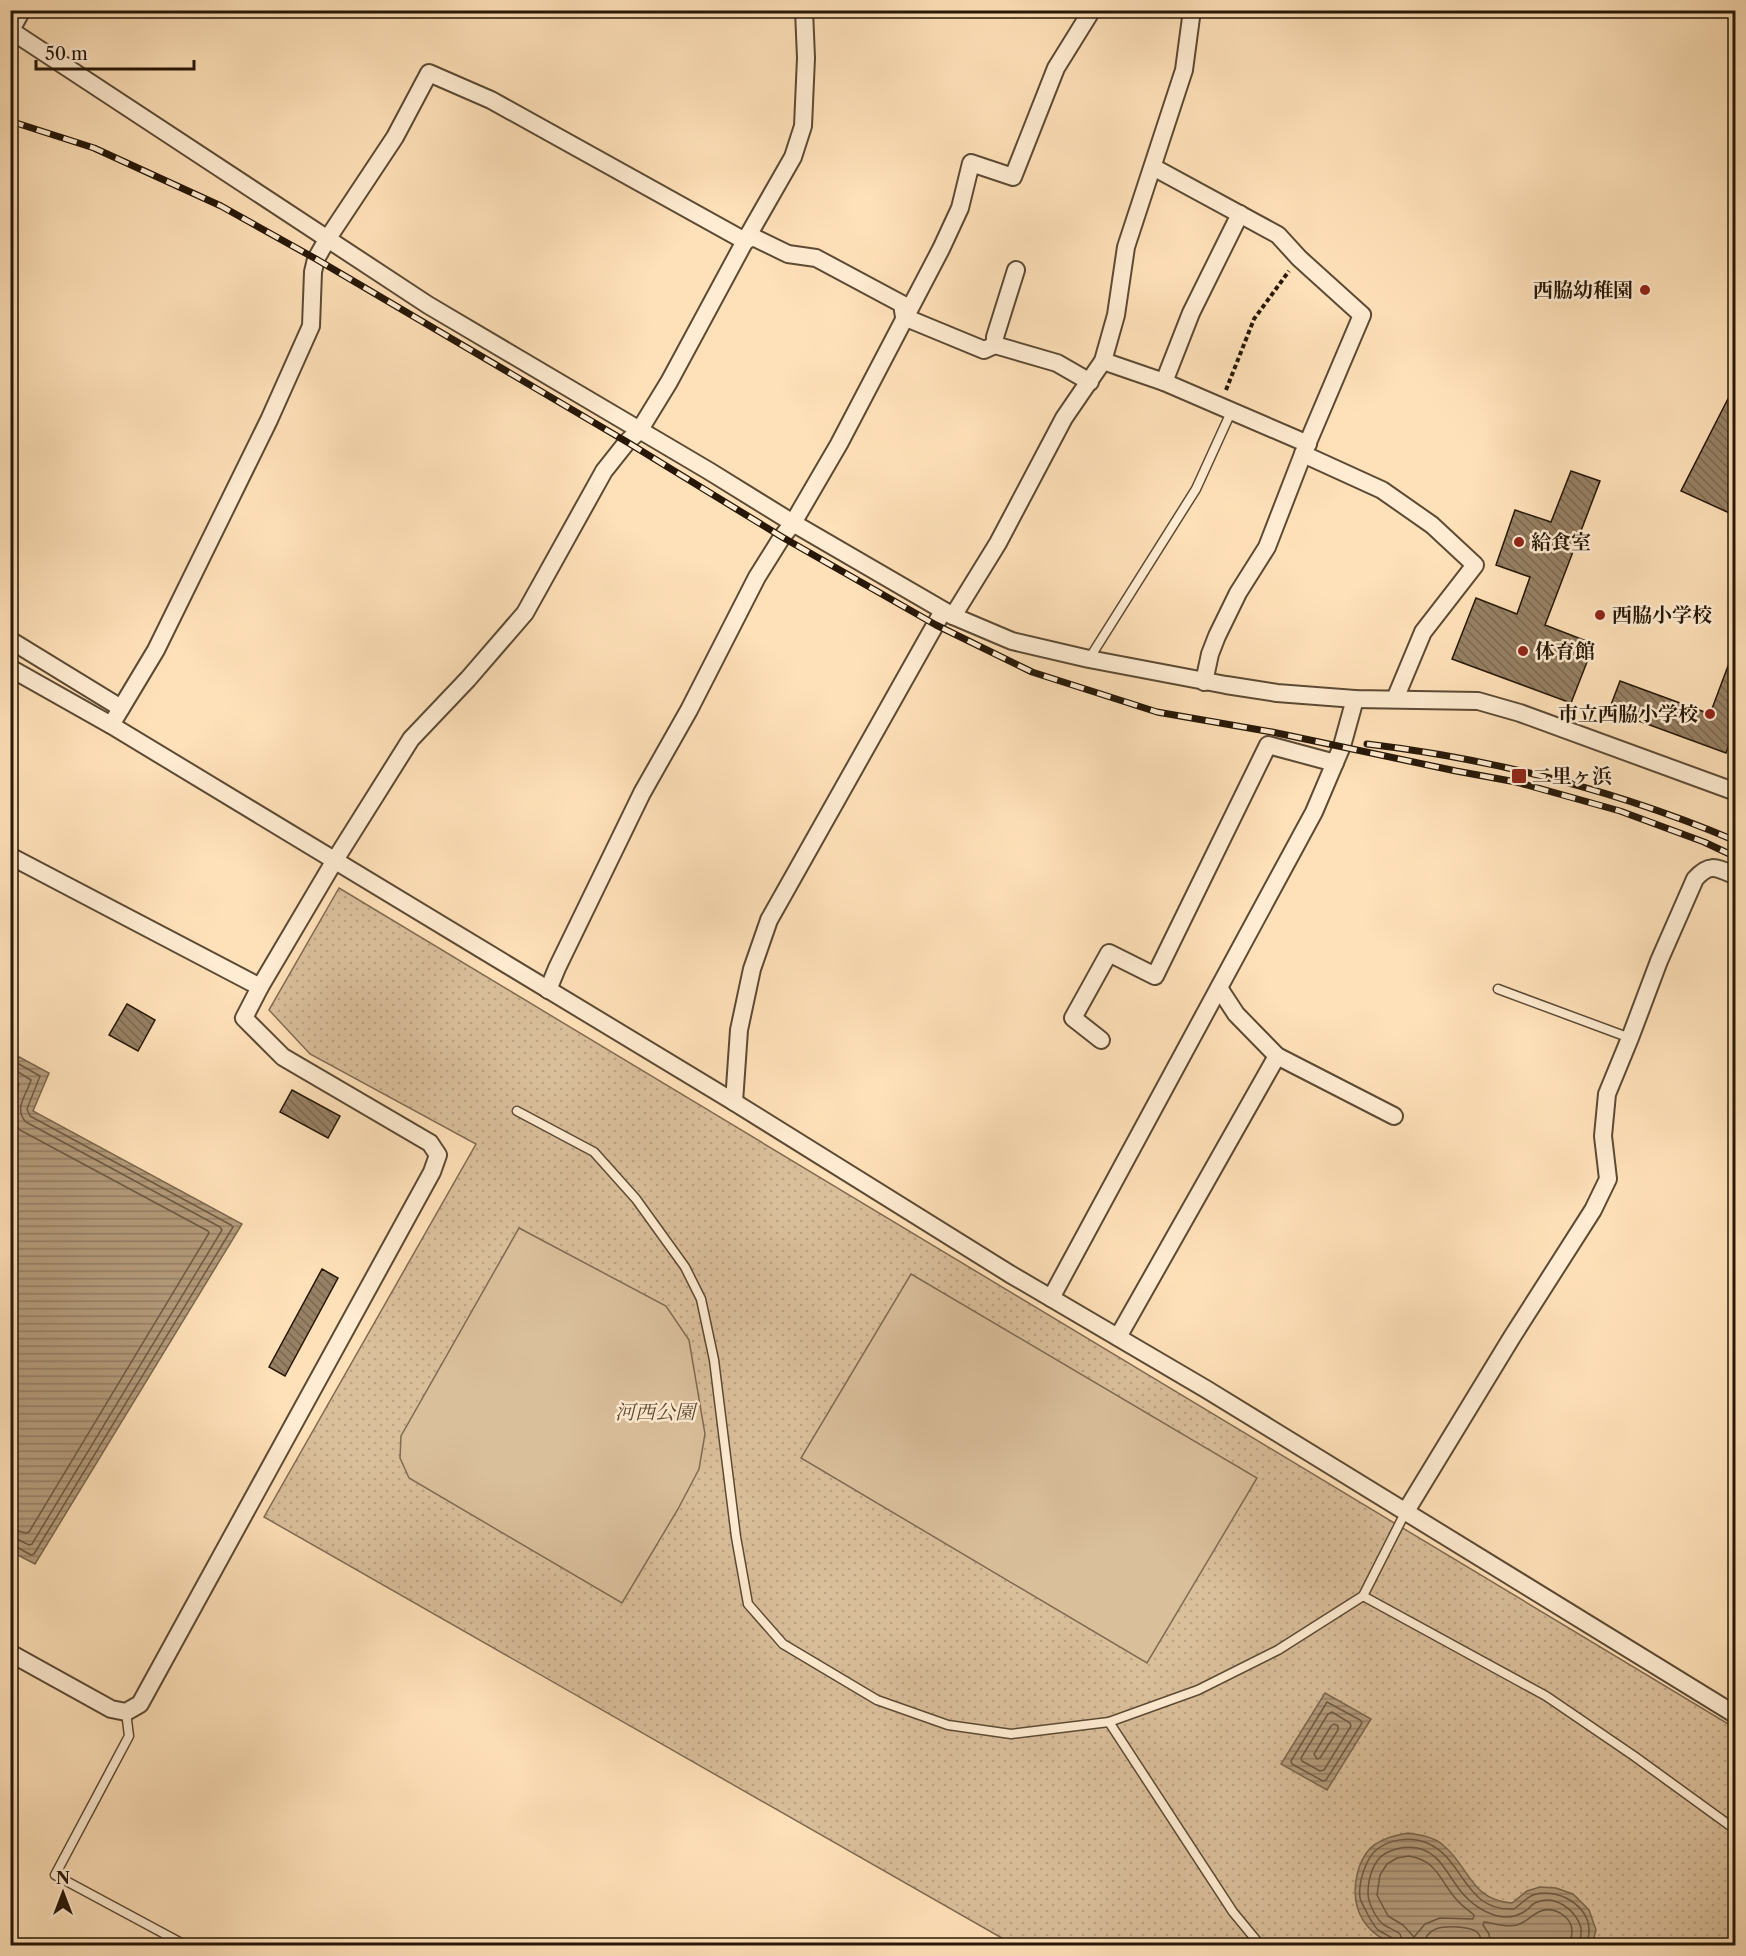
<svg xmlns="http://www.w3.org/2000/svg" width="1746" height="1956" font-family="'Libre Caslon Text','Noto Serif JP',serif">
  <defs>
    <pattern id="green-dots" width="8" height="8" patternUnits="userSpaceOnUse" patternTransform="scale(1.5)"><rect width="8" height="8" fill="#dabf9b"/><path d="M2 2h.1M6 6h.1" fill="none" stroke="#bba384" stroke-width="1.8" stroke-linecap="round"/></pattern>
    <pattern id="water-rules" width="6" height="5" patternUnits="userSpaceOnUse" patternTransform="scale(1.5)"><rect width="6" height="5" fill="#b59c7c"/><path d="M0 2.5h6" fill="none" stroke="#937e64"/></pattern>
    <pattern id="building-back-hatch" width="6" height="6" patternUnits="userSpaceOnUse" patternTransform="scale(1.5)"><rect width="6" height="6" fill="#978064"/><path d="M-1 5l2 2M0 0l6 6M5-1l2 2" fill="none" stroke="#7b6850"/></pattern>
  </defs>
  <rect width="100%" height="100%" fill="#ffe1b9"/>
  <filter id="stains"><feTurbulence type="fractalNoise" baseFrequency=".00333" numOctaves="4"/><feColorMatrix values="0 0 0 0 .2 0 0 0 0 .09 0 0 0 0 .02 0 0 0 .5 -.17"/></filter>
  <radialGradient id="worn" r=".72"><stop offset=".6" stop-color="#630" stop-opacity="0"/><stop offset="1" stop-color="#630" stop-opacity=".3"/></radialGradient>
  <polygon fill="url(#green-dots)" stroke="#806b51" stroke-width="1.5" points="339,888 1735,1728 1735,1945 1014,1945 264,1517 476,1144 310,1054 269,1010"/>
  <g fill="#dabf9b" stroke="#806b51" stroke-width="1.5">
    <polygon points="519,1228 666,1306 689,1340 705,1434 699,1469 678,1509 622,1603 409,1478 400,1458 401,1436"/>
    <polygon points="911,1274 1257,1478 1147,1663 801,1458"/>
  </g>
  <g fill="url(#water-rules)" stroke="#7c674d" stroke-width="1.5">
    <polygon points="10,1052 49,1073 33,1111 242,1224 35,1564 10,1551"/>
    <polygon points="1325,1693 1371,1719 1327,1790 1281,1764"/>
    <path d="M1408,1833C1421,1835 1434,1837 1443,1845C1470,1867 1470,1900 1512,1903L1527,1891L1540,1887L1556,1888L1573,1894L1589,1910L1596,1930L1592,1945C1556,1946 1519,1948 1483,1946C1471,1945 1459,1939 1447,1940C1441,1940 1436,1945 1430,1946C1384,1953 1346,1923 1357,1875C1364,1845 1380,1838 1408,1833Z"/>
  </g>
  <g fill="none" stroke-linecap="round" stroke-linejoin="round">
    <g stroke="#6e5a42" stroke-width="1.5">
      <polyline points="10,1059 40,1076 27,1109 30,1116 231,1225 233,1227 34,1554 31,1555 15,1546 10,1546"/>
      <path d="M10,1067L31,1080C27,1094 13,1109 26,1122L220,1227L222,1230L32,1544L29,1545L17,1539L10,1538"/>
      <path d="M10,1078L19,1084C14,1101 4,1115 20,1130L208,1231L209,1233L29,1532L26,1533L10,1529"/>
      <polygon points="1327,1702 1360,1720 1362,1723 1326,1780 1323,1781 1292,1764 1291,1761"/>
      <polygon points="1332,1712 1350,1723 1351,1726 1324,1770 1320,1771 1302,1761 1301,1758 1328,1714"/>
      <polygon points="1334,1724 1338,1726 1338,1730 1320,1758 1317,1759 1314,1754 1331,1726"/>
      <path d="M1409,1856C1438,1861 1439,1880 1456,1899C1461,1905 1468,1910 1474,1915L1473,1919L1440,1918L1425,1924L1414,1937L1403,1925L1388,1916L1377,1895L1380,1875L1387,1864L1397,1858Z"/>
      <path d="M1396,1946L1394,1939C1389,1936 1383,1933 1378,1930C1373,1925 1369,1917 1366,1911C1364,1907 1361,1902 1360,1898C1358,1884 1365,1861 1375,1851C1388,1839 1411,1836 1427,1843C1464,1858 1464,1912 1514,1909C1520,1905 1526,1898 1533,1895C1556,1887 1590,1905 1589,1931C1589,1936 1587,1941 1587,1946"/>
      <path d="M1404,1946L1400,1934C1395,1930 1389,1928 1384,1925C1376,1919 1368,1903 1368,1893C1368,1879 1373,1860 1386,1853C1396,1848 1406,1846 1417,1848C1442,1853 1448,1878 1464,1895C1472,1904 1482,1911 1494,1915C1506,1919 1518,1917 1528,1909C1530,1907 1532,1904 1535,1903C1554,1893 1576,1910 1581,1928C1582,1933 1580,1940 1579,1946"/>
      <path d="M1424,1946C1425,1927 1443,1926 1458,1927C1464,1928 1472,1928 1477,1932C1481,1936 1482,1940 1482,1946"/>
      <path d="M1491,1946L1489,1934L1483,1925L1484,1922C1494,1923 1506,1928 1517,1925C1526,1923 1532,1914 1541,1911C1554,1906 1572,1917 1572,1931C1572,1936 1570,1941 1570,1946"/>
    </g>
  </g>
  <g fill="url(#building-back-hatch)" stroke="#261707" stroke-width="1.5">
    <polygon points="1736,383 1736,516 1681,491"/>
    <polygon points="1571,471 1600,481 1545,625 1594,644 1571,703 1452,659 1476,598 1517,614 1530,577 1496,565 1515,510 1551,522"/>
    <polygon points="1734,650 1736,650 1736,726 1726,753 1609,710 1620,681 1710,714"/>
    <polygon points="127,1004 155,1020 138,1051 109,1035"/>
    <polygon points="292,1090 340,1116 328,1138 280,1112"/>
    <polygon points="322,1269 338,1278 285,1376 269,1367"/>
  </g>
  <g fill="none" stroke-linecap="round" stroke-linejoin="round">
    <g stroke="#5c4a34" stroke-width="11">
      <g id="lane">
        <polyline points="1089,659 1196,489 1232,410"/>
        <polyline points="1498,989 1630,1038"/>
        <polyline points="517,1111 594,1152 636,1199 685,1267 701,1299 714,1360 736,1537 748,1604 783,1644 877,1700 948,1725 1011,1734 1109,1722 1198,1690 1278,1650 1363,1596 1406,1511"/>
        <polyline points="1363,1596 1546,1696 1634,1756 1736,1830"/>
        <polyline points="126,1712 129,1736 55,1875 187,1946"/>
        <polyline points="1109,1722 1233,1912 1261,1946"/>
      </g>
    </g>
    <g stroke="#5c4a34" stroke-width="20">
      <g id="street">
        <polyline points="10,30 428,305 709,471 793,523 953,616 1012,641 1089,659 1226,685 1277,693 1355,699 1478,701 1520,713 1736,792"/>
        <polyline points="11,30 22,10"/>
        <polyline points="1153,167 1278,235 1299,258 1362,315 1303,454 1267,547 1238,593 1217,636 1210,654 1204,682"/>
        <polyline points="745,241 753,237 788,254 816,258 902,304 904,317"/>
        <polyline points="904,317 984,350 995,345 1057,363 1090,382"/>
        <polyline points="995,345 995,337 1016,270"/>
        <polyline points="1103,361 1164,382 1308,444"/>
        <polyline points="1164,382 1191,313 1240,214"/>
        <polyline points="1303,454 1382,490 1432,525 1475,565 1423,632 1395,699"/>
        <polyline points="953,616 998,543 1064,418 1103,361 1116,315 1126,247 1184,70 1192,10"/>
        <polyline points="10,640 121,708"/>
        <polyline points="10,668 111,725 734,1102 1010,1274 1206,1389 1736,1715"/>
        <polyline points="111,725 156,650 269,420 311,326 313,272 316,259 328,238 395,137 429,73 491,100 745,241"/>
        <polyline points="10,856 260,987 335,860 411,739 468,679 525,613 604,471 627,442 639,431 669,382 745,241 793,157 803,126 806,58 804,10"/>
        <polyline points="1219,988 1236,1014 1277,1056 1394,1116"/>
        <polyline points="548,990 557,968 642,793 689,710 757,577 782,537 793,523 839,444 941,249 960,208 971,163 1013,177 1056,68 1092,10"/>
        <polyline points="1101,1040 1073,1018 1109,953 1155,976 1268,745 1335,763"/>
        <polyline points="734,1102 739,1030 752,969 769,920 943,611"/>
        <polyline points="1051,1298 1314,812 1342,746 1355,699"/>
        <polyline points="1118,1337 1277,1056"/>
        <path d="M1406,1511L1512,1337L1593,1210L1608,1179L1603,1136L1607,1094L1630,1038L1659,961L1695,879C1710,862 1717,868 1736,876"/>
        <polyline points="10,1653 111,1709 126,1712 140,1704 432,1172 438,1155 430,1143 283,1057 244,1018 260,987"/>
      </g>
    </g>
    <polyline stroke="#261707" stroke-width="4" stroke-dasharray="4.5 3" stroke-linecap="butt" points="1226,390 1254,319 1289,271"/>
    <use href="#lane" stroke="#ffecd2" stroke-width="8"/>
    <use href="#street" stroke="#ffecd2" stroke-width="16"/>
    <g stroke="#261707" stroke-width="7">
      <g id="rail">
        <polyline points="10,121 94,148 221,206 316,259 627,442 782,537 936,625 1032,672 1157,712 1272,732 1456,771 1516,782 1620,811 1704,842 1736,857"/>
        <path d="M1367,744C1493,759 1618,791 1736,841"/>
      </g>
    </g>
    <use href="#rail" stroke="#ffecd2" stroke-width="4.5" stroke-dasharray="14" stroke-linecap="butt"/>
  </g>
  <g fill="#8f2418" stroke="#ffecd2" stroke-width="2">
    <circle cx="1645" cy="290" r="6"/>
    <circle cx="1519" cy="542" r="6"/>
    <circle cx="1600" cy="615" r="6"/>
    <circle cx="1523" cy="651" r="6"/>
    <circle cx="1710" cy="714" r="6"/>
    <rect x="1511" y="768" width="16" height="16" rx="3"/>
  </g>
  <g text-anchor="middle" stroke-width="5" stroke-linejoin="round" paint-order="stroke">
    <g font-size="20" font-weight="bold" fill="#261707" stroke="#ffecd2" text-anchor="start">
      <text x="1633" y="297" text-anchor="end">西脇幼稚園</text>
      <text x="1531" y="549">給食室</text>
      <text x="1612" y="622">西脇小学校</text>
      <text x="1535" y="658">体育館</text>
      <text x="1698" y="721" text-anchor="end">市立西脇小学校</text>
      <text x="1532" y="783">二里ヶ浜</text>
    </g>
    <g font-size="20" font-style="italic" fill="#5c4933" stroke="#ffecd2">
      <text x="655" y="1419">河西公園</text>
    </g>
  </g>
  <rect width="1746" height="1956" fill="none" stroke="#ffe1b9" stroke-width="36"/>
  <rect x="12" y="12" width="1722" height="1932" fill="none" stroke="#261707" stroke-width="3"/>
  <rect x="18" y="18" width="1710" height="1920" fill="none" stroke="#261707" stroke-width="1.5"/>
  <g transform="translate(63 1893)" stroke="#ffecd2" stroke-width="4.5" paint-order="stroke">
  <path d="M0-4.5L10 22L0 15L-10 22Z" fill="#261707"/>
  <text y="-9" font-size="16" font-weight="bold" text-anchor="middle" fill="#261707">N</text>
  </g>
  <path d="M36 60v9h158v-9" fill="none" stroke="#261707" stroke-width="3"/>
  <text x="45" y="60" font-size="18" fill="#261707" stroke="#ffecd2" stroke-width="4.5" paint-order="stroke">50 m</text>
  <rect width="100%" height="100%" filter="url(#stains)"/>
  <rect width="100%" height="100%" fill="url(#worn)"/>
</svg>
